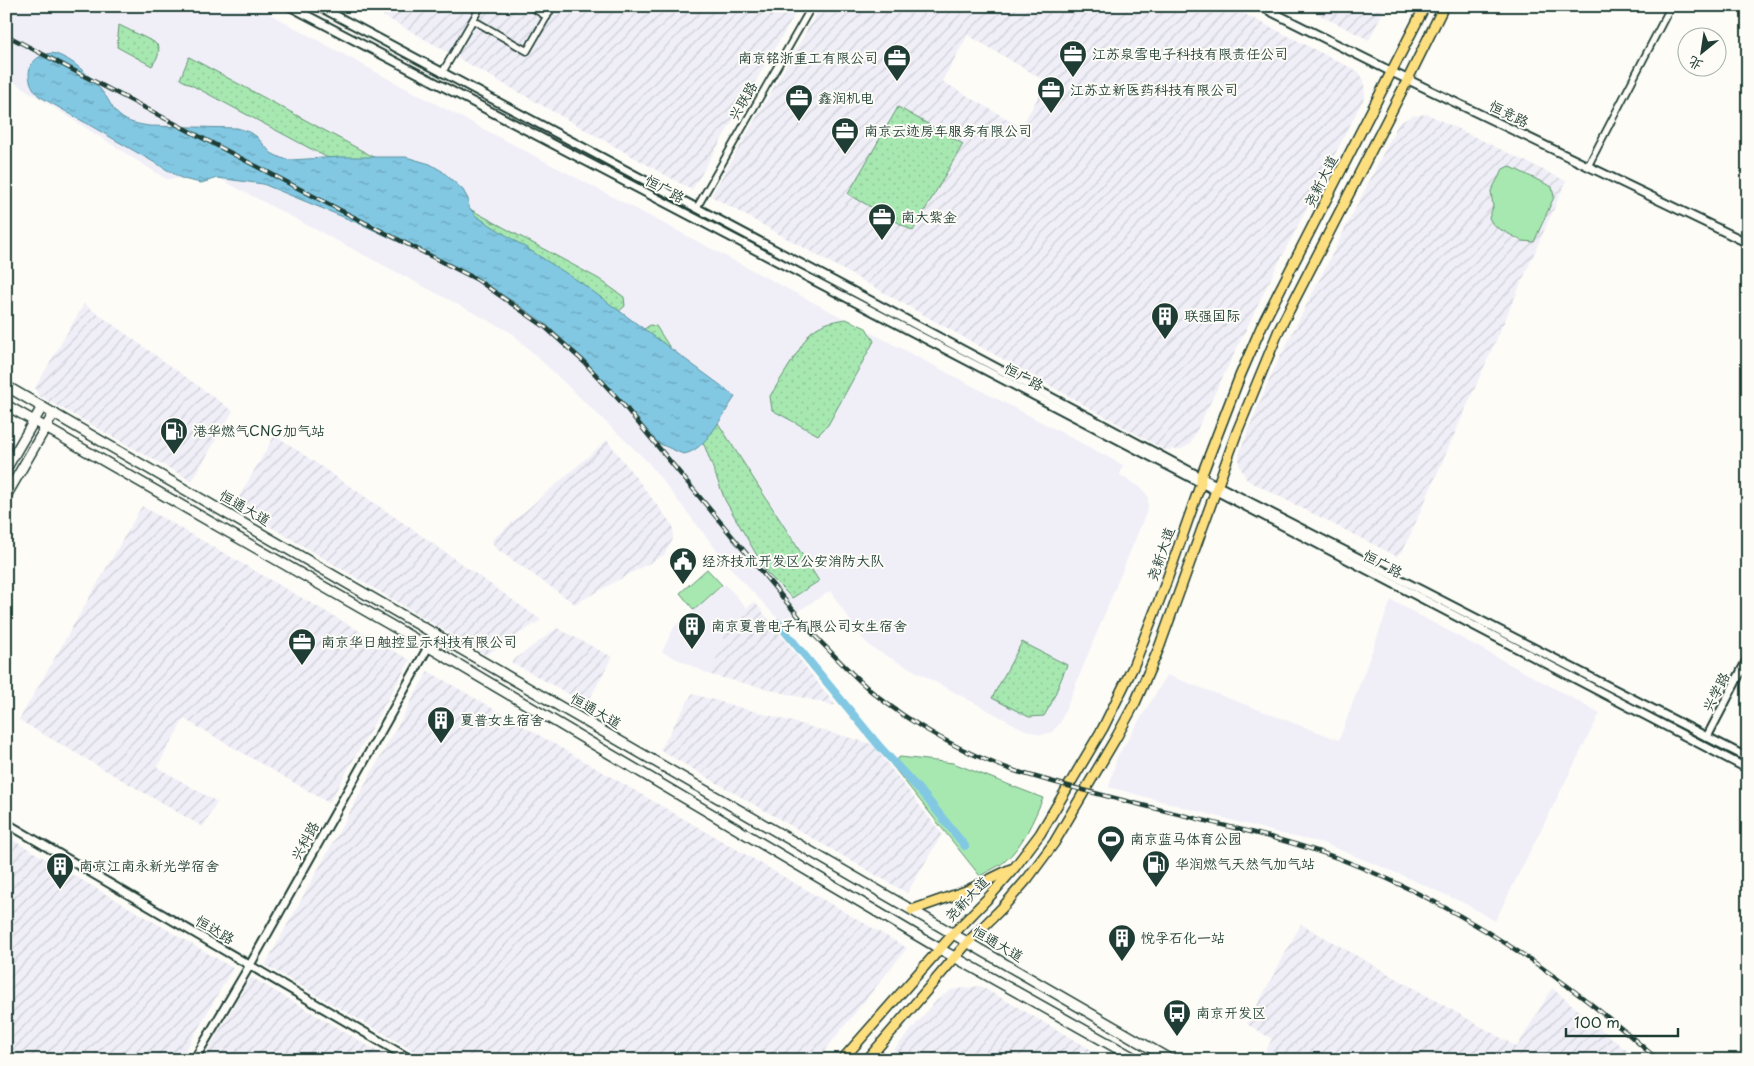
<svg xmlns="http://www.w3.org/2000/svg" width="1754" height="1066" font-family="'Playpen Sans','LXGW WenKai TC',sans-serif">
  <defs>
    <pattern id="industrial-furrows" width="10" height="10" patternUnits="userSpaceOnUse" patternTransform="scale(1.25)"><rect width="10" height="10" fill="#f0eff8"/><path d="M-1 1l2-2M0 10L10 0M9 11l2-2" fill="none" stroke="#cdced5"/></pattern>
    <pattern id="grass-dots" width="8" height="8" patternUnits="userSpaceOnUse" patternTransform="scale(1.25)"><rect width="8" height="8" fill="#a7e8b1"/><path d="M2 2h.1M6 6h.1" fill="none" stroke="#8fc899" stroke-width="1.8" stroke-linecap="round"/></pattern>
    <pattern id="water-ripples" width="26" height="14" patternUnits="userSpaceOnUse" patternTransform="scale(1.25)"><rect width="26" height="14" fill="#82c8e3"/><path d="M2 4q2-2 4 0t4 0M15 11q2-2 4 0t4 0" fill="none" stroke="#6aa4b9"/></pattern>
  </defs>
  <rect width="100%" height="100%" fill="#fdfcf7"/>
  <filter id="ink" filterUnits="userSpaceOnUse"><feTurbulence type="fractalNoise" baseFrequency=".02" numOctaves="2"/><feDisplacementMap in="SourceGraphic" scale="10" xChannelSelector="R" yChannelSelector="G"/><feConvolveMatrix kernelMatrix="1 2 1 2 8 2 1 2 1" color-interpolation-filters="sRGB"/></filter>
  <g filter="url(#ink)">
    <g fill="#f0eff8">
      <polygon points="6,6 255,6 396,83 1123,465 1120,475 1140,487 1148,496 1148,508 1060,723 1052,732 1041,735 1023,729 872,648 862,638 830,591 781,622 732,570 648,462 512,333 218,178 166,179 6,77"/>
      <polygon points="725,584 747,608 736,615 711,675 662,652 674,627"/>
      <polygon points="1391,600 1600,713 1495,921 1466,904 1399,874 1323,843 1286,835 1109,787 1117,757 1167,675 1339,740"/>
    </g>
    <g fill="url(#industrial-furrows)" fill-rule="evenodd">
      <polygon points="366,6 800,6 692,190"/>
      <path d="M821,6H1229L1359,72L1364,82L1365,96L1274,272L1190,444L1182,449L1165,450L711,196ZM968,35L1047,82L1021,127L942,81Z"/>
      <polygon points="1302,6 1386,6 1369,40"/>
      <polygon points="1427,114 1566,181 1403,551 1396,556 1247,480 1239,465 1239,454 1256,411 1274,369 1398,124 1412,116"/>
      <polygon points="84,304 233,411 192,481 38,395 35,388"/>
      <polygon points="275,435 415,531 541,620 486,655 234,505"/>
      <polygon points="607,440 673,526 673,539 664,555 575,604 494,547 492,540"/>
      <polygon points="142,506 410,660 329,803 184,719 157,767 217,802 203,827 19,720"/>
      <polygon points="755,602 836,706 711,675 720,646 736,615"/>
      <polygon points="557,628 612,657 587,704 511,662"/>
      <polygon points="428,671 829,903 907,948 817,1060 429,1060 265,965"/>
      <polygon points="692,694 872,744 942,834 907,893 660,750"/>
      <polygon points="6,836 233,968 180,1060 6,1060"/>
      <polygon points="1301,924 1517,1047 1552,988 1638,1060 1261,1060 1272,1039 1247,1024"/>
      <polygon points="251,977 392,1060 202,1060"/>
      <polygon points="980,986 1066,1035 1109,1060 885,1060 937,1000 951,990"/>
    </g>
    <g fill="url(#grass-dots)" stroke="#639272">
      <polygon points="119,25 154,42 159,47 158,56 152,66 117,47"/>
      <polygon points="189,57 599,279 624,297 625,306 615,315 564,284 180,79"/>
      <polygon points="898,107 963,144 913,231 848,194"/>
      <path d="M846,319L866,328L874,341L828,425L818,435L772,410L770,396L809,334C819,324 832,321 846,319Z"/>
      <polygon points="650,325 656,326 819,581 792,598 767,573 725,500 705,447 670,383 632,338"/>
      <polygon points="1022,642 1067,665 1051,704 1044,716 1029,717 992,698"/>
    </g>
    <g fill="#a7e8b1" stroke="#639272">
      <polygon points="1509,166 1552,187 1554,197 1534,242 1522,241 1494,226 1489,218 1493,207 1491,191 1503,169"/>
      <polygon points="707,569 722,585 694,610 680,593"/>
      <path d="M900,757L953,763L1043,798C1034,819 1023,846 1004,862C998,867 988,871 980,876L891,764Z"/>
    </g>
    <path fill="url(#water-ripples)" stroke="#5a909d" d="M52,53C73,58 91,77 104,94C110,101 112,110 120,116C128,123 138,124 149,126L237,128L247,131L256,136L271,153L281,158L290,160L340,157H406L430,164L442,171L463,190L468,199L469,207L476,216L580,282L723,387L735,397C723,414 705,452 683,454L660,444L651,437L602,380L547,325L514,302L434,258L365,226L263,184L218,178L201,183L183,179L39,96C22,78 27,56 52,53Z"/>
    <g fill="none" stroke-linecap="round" stroke-linejoin="round">
      <polyline stroke="#82c8e3" stroke-width="8" points="778,623 880,747 925,796 965,846"/>
      <g stroke="#1f3d34" stroke-width="9">
        <g id="minor">
          <polyline points="530,6 547,17"/>
          <polyline points="473,20 527,51 553,6"/>
          <polyline points="442,73 481,6"/>
          <polyline points="1588,166 1671,6"/>
          <polyline points="696,209 812,6"/>
        </g>
      </g>
      <g stroke="#1f3d34" stroke-width="11">
        <g id="tertiary">
          <polyline points="289,6 1748,769"/>
          <polyline points="318,6 1201,477 1748,758"/>
          <polyline points="1260,6 1392,72 1748,243"/>
          <polyline points="1707,737 1748,658"/>
          <polyline points="6,823 412,1060"/>
          <polyline points="194,1060 250,965 436,633"/>
        </g>
      </g>
      <g stroke="#1f3d34" stroke-width="12">
        <g id="secondary">
          <polyline points="6,386 1171,1060"/>
          <polyline points="6,405 429,647 940,949 1138,1060"/>
          <polyline points="6,469 42,407"/>
          <polyline points="6,496 54,413"/>
        </g>
      </g>
      <g stroke="#1f3d34" stroke-width="12">
        <g id="primary">
          <polyline points="912,910 966,891 1011,869"/>
          <polyline points="842,1060 953,934 990,896 1015,867 1040,834 1103,728 1133,667 1164,588 1201,483 1201,477 1240,376 1263,323 1425,6"/>
          <polyline points="867,1060 968,942 1003,907 1028,878 1054,843 1117,736 1135,703 1159,648 1237,432 1279,330 1408,79 1444,6"/>
        </g>
      </g>
      <use href="#minor" stroke="#fdfcf7" stroke-width="5.5"/>
      <use href="#tertiary" stroke="#fdfcf7" stroke-width="7"/>
      <use href="#secondary" stroke="#fdfcf7" stroke-width="9"/>
      <use href="#primary" stroke="#fddf80" stroke-width="9"/>
      <g stroke="#1f3d34" stroke-width="4.5">
        <path id="rail" d="M6,35L336,208L476,279L545,327L584,362L621,402L813,634C832,653 850,673 871,691C912,725 965,754 1015,771C1078,790 1142,805 1206,821C1251,832 1297,843 1340,859C1458,904 1564,976 1658,1060"/>
      </g>
      <use href="#rail" stroke="#fdfcf7" stroke-width="2.5" stroke-dasharray="8" stroke-linecap="butt"/>
    </g>
  </g>
  <defs>
    <g id="office-pin" transform="scale(1.4375)"><path d="M0 17L-7.5 6A9.5 9.5 0 1 1 7.5 6Z" fill="#1f3d34" stroke="#fdfcf7"/><path d="M-6-3h4V-5.5h4V-3h4V5H-6ZM-1-4.5V-3h2v-1.5ZM-6 0V1H6V0Z" fill="#fff"/></g>
    <g id="building-pin" transform="scale(1.4375)"><path d="M0 17L-7.5 6A9.5 9.5 0 1 1 7.5 6Z" fill="#1f3d34" stroke="#fdfcf7"/><path d="M-4-6H4V6H1V3H-1V6H-4ZM-2.5-4.3h1.7v1.8h-1.7ZM.8-4.3h1.7v1.8H.8ZM-2.5-1h1.7V.8h-1.7ZM.8-1h1.7V.8H.8Z" fill="#fff"/></g>
    <g id="fuel-pin" transform="scale(1.4375)"><path d="M0 17L-7.5 6A9.5 9.5 0 1 1 7.5 6Z" fill="#1f3d34" stroke="#fdfcf7"/><path d="M-5.5-6h7V0h2V4h1.3V-2.5L3-4.5l.8-.8L6-3V5H2.5V1h-1V6h-7ZM-4.2-4.7v3.2H.2V-4.7Z" fill="#fff"/></g>
    <g id="civic-pin" transform="scale(1.4375)"><path d="M0 17L-7.5 6A9.5 9.5 0 1 1 7.5 6Z" fill="#1f3d34" stroke="#fdfcf7"/><path d="M-.6-6.5H3V-4.5H.6V-3L4-1V1h2V6H-6V1h2V-1L-.6-3ZM-1.2 2.5V6h2.4V2.5Z" fill="#fff"/></g>
    <g id="stadium-pin" transform="scale(1.4375)"><path d="M0 17L-7.5 6A9.5 9.5 0 1 1 7.5 6Z" fill="#1f3d34" stroke="#fdfcf7"/><path d="M0-5a6.5 5 0 1 0 0 10a6.5 5 0 1 0 0-10ZM-3.5-1.8h7v3.6h-7Z" fill="#fff"/></g>
    <g id="bus-pin" transform="scale(1.4375)"><path d="M0 17L-7.5 6A9.5 9.5 0 1 1 7.5 6Z" fill="#1f3d34" stroke="#fdfcf7"/><path d="M-5-6H5V4H4V6H2V4H-2V6H-4V4H-5ZM-3.5-4V0h7V-4ZM-3.5 1.2v1.5H-2V1.2ZM2 1.2v1.5H3.5V1.2Z" fill="#fff"/></g>
  </defs>
  <g fill-rule="evenodd">
    <use href="#office-pin" x="1073" y="54"/>
    <use href="#office-pin" x="897" y="58"/>
    <use href="#office-pin" x="1051" y="90"/>
    <use href="#office-pin" x="799" y="98"/>
    <use href="#office-pin" x="845" y="131"/>
    <use href="#office-pin" x="882" y="217"/>
    <use href="#building-pin" x="1165" y="316"/>
    <use href="#fuel-pin" x="174" y="431"/>
    <use href="#civic-pin" x="683" y="561"/>
    <use href="#building-pin" x="692" y="626"/>
    <use href="#office-pin" x="302" y="642"/>
    <use href="#building-pin" x="441" y="720"/>
    <use href="#stadium-pin" x="1111" y="839"/>
    <use href="#fuel-pin" x="1156" y="864"/>
    <use href="#building-pin" x="60" y="866"/>
    <use href="#building-pin" x="1122" y="938"/>
    <use href="#bus-pin" x="1177" y="1013"/>
  </g>
  <g text-anchor="middle" stroke-width="4" stroke-linejoin="round" paint-order="stroke">
    <g font-size="14" fill="#1f3d34" stroke="#fdfcf7" text-anchor="start">
      <text x="1092" y="59">江苏泉雪电子科技有限责任公司</text>
      <text x="878" y="63" text-anchor="end">南京铭浙重工有限公司</text>
      <text x="1070" y="95">江苏立新医药科技有限公司</text>
      <text x="818" y="103">鑫润机电</text>
      <text x="864" y="136">南京云迹房车服务有限公司</text>
      <text x="901" y="222">南大紫金</text>
      <text x="1184" y="321">联强国际</text>
      <text x="193" y="436">港华燃气CNG加气站</text>
      <text x="702" y="566">经济技术开发区公安消防大队</text>
      <text x="711" y="631">南京夏普电子有限公司女生宿舍</text>
      <text x="321" y="647">南京华日触控显示科技有限公司</text>
      <text x="460" y="725">夏普女生宿舍</text>
      <text x="1130" y="844">南京蓝马体育公园</text>
      <text x="1175" y="869">华润燃气天然气加气站</text>
      <text x="79" y="871">南京江南永新光学宿舍</text>
      <text x="1141" y="943">悦孚石化一站</text>
      <text x="1196" y="1018">南京开发区</text>
    </g>
    <g font-size="14" fill="#1f3d34" stroke="#fdfcf7">
      <text transform="translate(743 101) rotate(-60)" y="5">兴联路</text>
      <text transform="translate(1509 114) rotate(26)" y="5">恒竞路</text>
      <text transform="translate(1321 181) rotate(-63)" y="5">尧新大道</text>
      <text transform="translate(665 189) rotate(28)" y="5">恒广路</text>
      <text transform="translate(1024 377) rotate(28)" y="5">恒广路</text>
      <text transform="translate(245 508) rotate(30)" y="5">恒通大道</text>
      <text transform="translate(1161 554) rotate(-71)" y="5">尧新大道</text>
      <text transform="translate(1383 564) rotate(28)" y="5">恒广路</text>
      <text transform="translate(1716 692) rotate(-63)" y="5">兴学路</text>
      <text transform="translate(596 711) rotate(30)" y="5">恒通大道</text>
      <text transform="translate(305 841) rotate(-61)" y="5">兴科路</text>
      <text transform="translate(967 899) rotate(-46)" y="5">尧新大道</text>
      <text transform="translate(215 930) rotate(30)" y="5">恒达路</text>
      <text transform="translate(998 944) rotate(30)" y="5">恒通大道</text>
    </g>
  </g>
  <rect width="1754" height="1066" fill="none" stroke="#fdfcf7" stroke-width="25"/>
  <rect x="12" y="12" width="1729" height="1041" fill="none" stroke="#1f3d34" stroke-width="2" filter="url(#ink)"/>
  <g transform="translate(1702 52) rotate(210)"><circle r="24" fill="#fdfcf7" stroke="#a4b0a9"/>
  <path d="M0-4L9 19L0 12L-9 19Z" fill="#1f3d34"/>
  <text y="-8" font-size="14" font-weight="bold" text-anchor="middle" fill="#1f3d34">北</text>
  </g>
  <path d="M1566 1028v8h112v-8" fill="none" stroke="#1f3d34" stroke-width="2.5"/>
  <text x="1574" y="1028" font-size="15" fill="#1f3d34" stroke="#fdfcf7" stroke-width="4" paint-order="stroke">100 m</text>
</svg>
